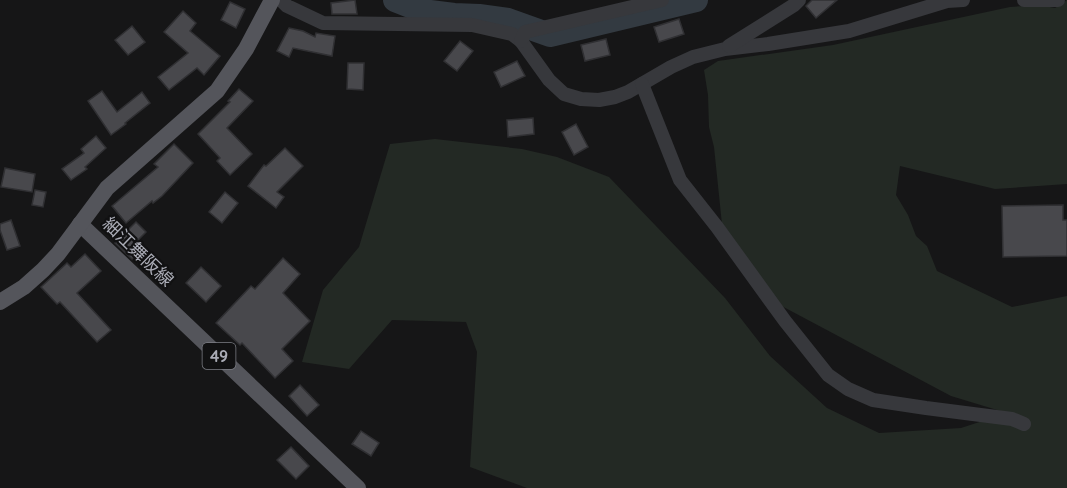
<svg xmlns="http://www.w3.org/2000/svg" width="1067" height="488" font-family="Quicksand,'Noto Sans JP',sans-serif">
  <rect width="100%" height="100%" fill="#161617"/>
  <polygon fill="#232924" points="1067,0 1067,184 995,189 900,166 896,195 908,215 916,236 927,246 937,271 1012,307 1067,296 1067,488 527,488 470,467 477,352 466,322 392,320 349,369 302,362 323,290 359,247 390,144 435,139 522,149 557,157 609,177 725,298 770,356 827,408 879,433 961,428 1007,413 951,396 776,303 723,234 714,147 709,127 708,95 704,70 718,61 833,45 1010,7 1039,5 1055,8"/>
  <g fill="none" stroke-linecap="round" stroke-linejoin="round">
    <polyline stroke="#333a41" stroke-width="24" points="395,0 423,11 454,15 479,16 508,20 550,35 696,0"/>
  </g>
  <g fill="#48484c" stroke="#303033" stroke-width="1.5">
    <polygon points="355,0 357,14 332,14 331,3"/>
    <polygon points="812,0 837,0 816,18 806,6"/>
    <polygon points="230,2 245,9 236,28 221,20"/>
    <polygon points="183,11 196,23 190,31 220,56 204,75 197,68 169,90 158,77 188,53 164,32"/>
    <polygon points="679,19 684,34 659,42 654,27"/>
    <polygon points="132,26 145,42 128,55 115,40"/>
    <polygon points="289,28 303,31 315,37 316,33 335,36 332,56 293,48 289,57 277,51"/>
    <polygon points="606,39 610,55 585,61 581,45"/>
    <polygon points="460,41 473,51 457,71 444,61"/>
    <polygon points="517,61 525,76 501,87 494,72"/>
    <polygon points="348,63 364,63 363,90 347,89"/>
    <polygon points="239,89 253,101 227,128 252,154 230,175 217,161 220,158 198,134 230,102 228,101"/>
    <polygon points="102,91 117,112 142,92 150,103 125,123 126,124 111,135 88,101"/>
    <polygon points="533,118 534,134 508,137 507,120"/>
    <polygon points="576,124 588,147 574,155 562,132"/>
    <polygon points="96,136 106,148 85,167 87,169 71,180 62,169 84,153 81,149"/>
    <polygon points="174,144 193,163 162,196 153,203 152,201 126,223 112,206 158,167 154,164"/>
    <polygon points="285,148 303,166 277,192 284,197 276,208 248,186 264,165 266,166"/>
    <polygon points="5,168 35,174 32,192 1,187"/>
    <polygon points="35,190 46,192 43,207 32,205"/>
    <polygon points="225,192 238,203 222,223 209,212"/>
    <polygon points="1063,205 1063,220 1067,220 1067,256 1003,257 1002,206"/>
    <polygon points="11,220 20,246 7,250 0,230 0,224"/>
    <polygon points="136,222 146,232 136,242 143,249 132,259 115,243"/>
    <polygon points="85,254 101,271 77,293 111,330 97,342 60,302 57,304 41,287 67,263 71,267"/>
    <polygon points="283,258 300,274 283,293 310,321 282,349 293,361 275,378 242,343 240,345 216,323 251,286 255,289"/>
    <polygon points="201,267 221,286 206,302 186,283"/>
    <polygon points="300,385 319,405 307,416 289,396"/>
    <polygon points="361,431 379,443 371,456 352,444"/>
    <polygon points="291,447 309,466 296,479 277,460"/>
  </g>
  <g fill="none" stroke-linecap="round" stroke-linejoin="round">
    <g stroke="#37383c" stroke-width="14">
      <polyline points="281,0 287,6 323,23 472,25 512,34 521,41 549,80 564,94 581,99 599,100 615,97 628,92 671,67 693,57 725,49 768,44 849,31 947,1 963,0"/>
      <polyline points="1024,0 1058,0"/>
      <polyline points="521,41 525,32 662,0"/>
      <polyline points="729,46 794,5 799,0"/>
      <polyline points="642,84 680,180 717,227 785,321 828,375 848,389 873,400 926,408 1012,419 1024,424"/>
    </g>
    <g stroke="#54555b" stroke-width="16">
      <polyline points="80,224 358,488"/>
      <polyline points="0,302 24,287 43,270 58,254 107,188 217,91 246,49 272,0"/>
    </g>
  </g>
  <g text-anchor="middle" stroke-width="4.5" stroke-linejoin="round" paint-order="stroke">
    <rect fill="#111112" stroke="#7c7e85" stroke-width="1.5" x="202.5" y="343" width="33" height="26" rx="4.5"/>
    <g font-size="16" font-weight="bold" fill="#aaacb6">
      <text x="219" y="362">49</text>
    </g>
    <g font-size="18" fill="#aaacb6" stroke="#111112">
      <text transform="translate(138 252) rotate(44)" y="6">細江舞阪線</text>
    </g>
  </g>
</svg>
